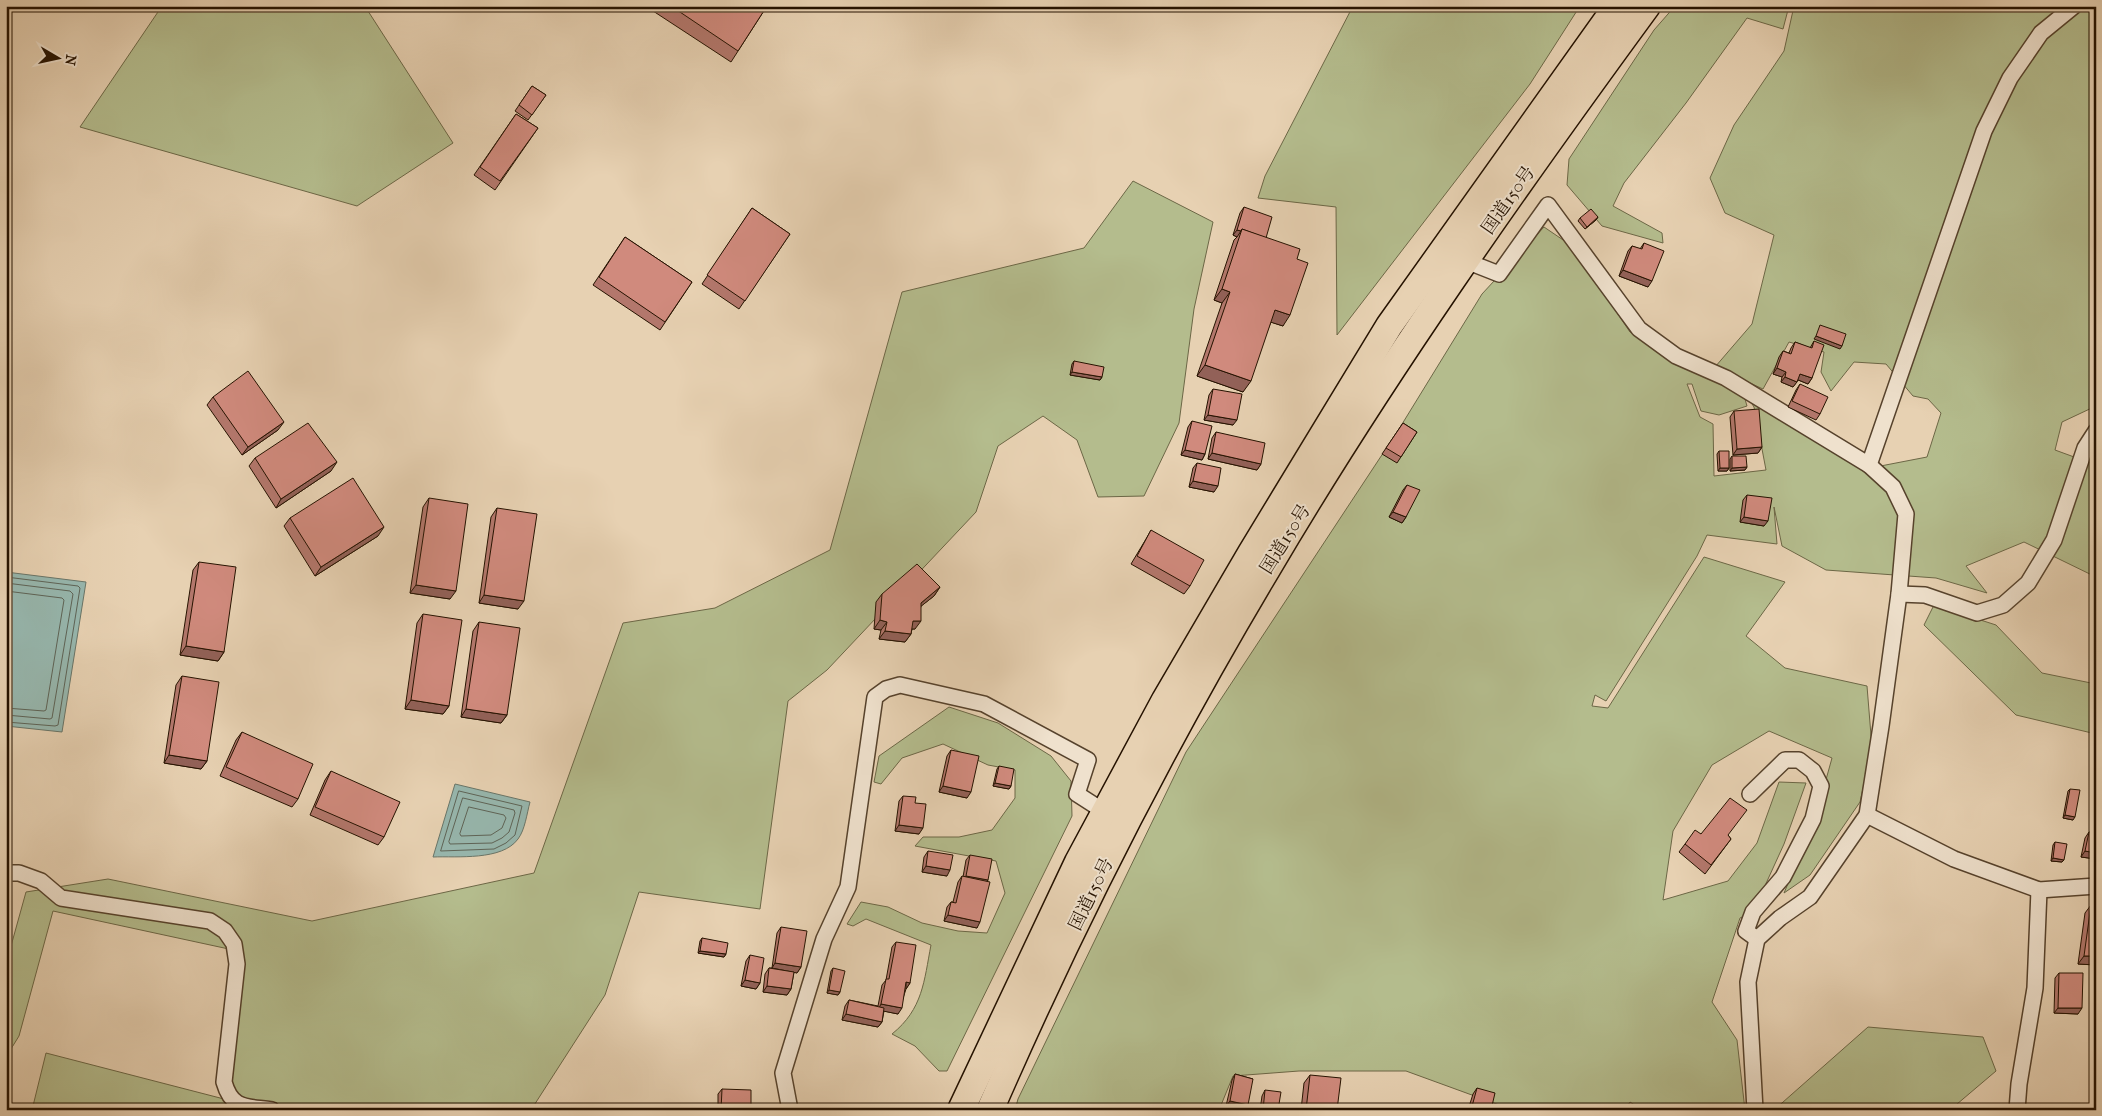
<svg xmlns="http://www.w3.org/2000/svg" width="2102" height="1116" font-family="'IM FELL French Canon','Noto Serif JP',serif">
  <rect width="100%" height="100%" fill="#e7d1b2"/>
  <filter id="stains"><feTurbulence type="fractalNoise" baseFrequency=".004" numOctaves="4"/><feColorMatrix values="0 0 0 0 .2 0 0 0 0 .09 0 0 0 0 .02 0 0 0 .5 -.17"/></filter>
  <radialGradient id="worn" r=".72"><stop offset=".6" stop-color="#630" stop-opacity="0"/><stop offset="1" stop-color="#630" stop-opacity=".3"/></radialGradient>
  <g fill="#b4bc8d" stroke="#6c6746">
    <polygon points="162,6 371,6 368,11 453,143 357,206 80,127"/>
    <polygon points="1353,6 1580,6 1530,84 1337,335 1336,207 1258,198 1265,176"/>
    <polygon points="1675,6 1789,6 1783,29 1747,18 1686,103 1624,183 1613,206 1662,233 1663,243 1602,226 1567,185 1569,159 1654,30"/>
    <polygon points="1794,6 2096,6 2096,406 2062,422 2055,450 2096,465 2096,577 2024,542 1966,566 1987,593 1936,578 1826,570 1782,546 1774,507 1777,544 1707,535 1697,556 1606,701 1595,695 1592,706 1608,708 1704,557 1785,582 1746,636 1785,668 1867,686 1872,748 1860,802 1810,875 1784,893 1814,823 1832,758 1769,731 1712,765 1673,831 1663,900 1728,881 1757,843 1779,782 1806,783 1784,844 1753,912 1740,918 1712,1002 1737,1040 1745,1110 1642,1110 1630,1102 1625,1110 1513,1110 1406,1071 1299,1071 1233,1076 1219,1110 1015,1110 1018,1099 1186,752 1399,429 1482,294 1544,227 1572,246 1630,332 1742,389 1747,406 1719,415 1701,411 1692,384 1687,384 1700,417 1713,424 1714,476 1766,470 1754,407 1747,396 1865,469 1927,457 1941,413 1928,399 1913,396 1886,364 1854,362 1831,391 1821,372 1824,352 1789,342 1763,389 1715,367 1752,324 1774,235 1725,213 1710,178 1734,125 1784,51"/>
    <polygon points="1133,181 1213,222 1194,309 1179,423 1144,496 1098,497 1077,440 1043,416 998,446 976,512 827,670 788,701 760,909 639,892 605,995 531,1110 32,1110 46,1053 224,1099 238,951 53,911 19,1036 6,1057 6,964 26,892 108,879 312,921 534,873 623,623 715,608 830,550 902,292 1084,248"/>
    <polygon points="1934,605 1996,625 2042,673 2096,684 2096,734 2016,715 1924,625"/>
    <path d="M949,707L998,723L1051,756L1071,781L1072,816L947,1071H939L915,1046L892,1034C923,1009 924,981 931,945L866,919L853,926L847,924L861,902L888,907L922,923L958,931L987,933L1005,893L996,861L915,846L923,837H959L992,830L1015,798V770L988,765L943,744L902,758L881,784L874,782L879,756Z"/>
    <polygon points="1868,1027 1983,1037 1996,1071 1950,1110 1774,1110"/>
  </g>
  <g fill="#97b7ae" stroke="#697568">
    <polygon points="6,572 86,582 62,732 6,726"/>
    <path d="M455,784L530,802C527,813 525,830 518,839C502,861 457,856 433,857Z"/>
  </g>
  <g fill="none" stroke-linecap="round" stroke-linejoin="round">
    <g stroke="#5e6457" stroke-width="1">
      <polyline points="6,577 78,586 80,588 58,725 55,726 6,722"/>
      <polyline points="6,583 70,591 73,594 52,718 50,719 6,715"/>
      <polyline points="6,591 62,598 64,600 46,710 44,711 6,708"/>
      <polygon points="459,791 522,806 515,835 506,843 494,849 441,851"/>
      <polygon points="463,798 514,810 515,813 509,832 502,838 492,843 450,844 449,842"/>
      <polygon points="469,807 504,815 506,818 502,828 491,835 461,836 460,834"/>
    </g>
    <g stroke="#56422c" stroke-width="18">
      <g id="street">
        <polyline points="1466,261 1499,274 1548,205 1639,329 1676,356 1726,378 1869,465 1893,487 1906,514 1899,594 1881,726 1867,815 1810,897 1780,918 1757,939 1748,982 1755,1110"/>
        <polyline points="1869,465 1984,131 2010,78 2041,33 2074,6"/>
        <polyline points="1899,594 1925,595 1977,613 2003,605 2028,583 2054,540 2085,448 2096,431"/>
        <polyline points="1750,794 1785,760 1799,760 1813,771 1821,786 1813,819 1783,877 1753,912 1746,931 1757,939"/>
        <polyline points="1867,815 1954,859 2039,890 2096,886"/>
        <path d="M6,873H19L41,881L61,898L210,921L225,931L234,944L237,964L224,1082C232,1110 246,1106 272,1110"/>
        <polyline points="790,1110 783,1073 824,939 848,887 875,697 886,689 900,685 984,704 1088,760 1077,794 1105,812"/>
        <polyline points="2017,1110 2019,1084 2035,988 2039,890"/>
      </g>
    </g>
    <g stroke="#251200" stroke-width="29">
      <g id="highway">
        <polyline points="961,1110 1078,862 1165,700 1251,553 1389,326 1617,6"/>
        <path d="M990,1110C1071,924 1163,743 1267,569C1382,374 1513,189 1647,6"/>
      </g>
    </g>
    <use href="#street" stroke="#efe1cd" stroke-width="15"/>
    <use href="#highway" stroke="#e7d1b2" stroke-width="26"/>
  </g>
  <g fill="#b3776c" stroke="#251200">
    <polygon points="652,6 767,6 731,62 650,9"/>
    <polygon points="532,86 546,95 528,120 515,111"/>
    <polygon points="516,114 538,128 495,190 474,175"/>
    <polygon points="1244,207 1266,238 1297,259 1283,326 1271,322 1243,392 1197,376 1222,303 1214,300 1234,240 1237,237 1233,235 1240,213"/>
    <polygon points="752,208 790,234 739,309 702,284"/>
    <polygon points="1598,217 1596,220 1585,229 1578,221 1580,218"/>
    <polygon points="625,237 692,282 660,330 593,285"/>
    <polygon points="1644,243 1648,287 1619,276 1628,251 1632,246 1640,249"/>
    <polygon points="1814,341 1812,378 1808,384 1798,380 1793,387 1781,382 1782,377 1773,374 1779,357 1783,351 1789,353 1791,348 1795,342 1810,348"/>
    <polygon points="1074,361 1102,377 1100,380 1070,375 1072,364"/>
    <polygon points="1800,384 1820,414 1816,420 1788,407 1796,390"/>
    <polygon points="1213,389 1233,425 1204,420 1209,395"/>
    <polygon points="213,397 278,430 242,455 207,405"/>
    <polygon points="1734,411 1762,447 1758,453 1733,455 1730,417"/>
    <polygon points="1192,421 1205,454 1202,460 1181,455 1188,427"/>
    <polygon points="1403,423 1417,432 1397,463 1382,454"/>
    <polygon points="1216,432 1261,464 1257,470 1208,459 1212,438"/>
    <polygon points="1719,451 1729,468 1727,471 1718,471 1717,454"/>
    <polygon points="1732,456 1747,467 1745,470 1730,471 1730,459"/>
    <polygon points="255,458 331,471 276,508 249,466"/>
    <polygon points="1197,463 1214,492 1189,487 1193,468"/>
    <polygon points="1407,485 1406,517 1402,523 1389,517 1403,490"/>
    <polygon points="1747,495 1764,526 1740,522 1743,500"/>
    <polygon points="429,498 450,599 410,593 423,507"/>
    <polygon points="497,508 518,609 479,603 491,517"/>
    <polygon points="290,518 378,536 315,576 284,526"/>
    <polygon points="1151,530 1190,586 1184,594 1131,564 1146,539"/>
    <polygon points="199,562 224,652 218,661 180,655 193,570"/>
    <polygon points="940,587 934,596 921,606 915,629 912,629 911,634 905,642 879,639 881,630 874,629 876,602 882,594"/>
    <polygon points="423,614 449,706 443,714 405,709 417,623"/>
    <polygon points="479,622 507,715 501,723 461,717 473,631"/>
    <polygon points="182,676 207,761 201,769 164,763 176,685"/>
    <polygon points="242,732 298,799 292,807 220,776 236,740"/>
    <polygon points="951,750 967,798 939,792 947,756"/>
    <polygon points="999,766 1011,786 1009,789 993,786 997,769"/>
    <polygon points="331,771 384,837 378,845 310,815 325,780"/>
    <polygon points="2070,789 2073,820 2063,818 2068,791"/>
    <polygon points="903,796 919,834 895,831 899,801"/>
    <polygon points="2089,832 2096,834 2096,859 2081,857 2085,838"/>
    <polygon points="1701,834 1728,835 1731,839 1705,874 1679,852 1685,844"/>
    <polygon points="2055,842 2062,862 2051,861 2053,845"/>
    <polygon points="928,851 947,876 922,872 924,857"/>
    <polygon points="970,855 988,880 987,882 977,928 944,921 947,907 951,902 953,902 958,882 962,876 963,877 966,860"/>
    <polygon points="2091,905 2096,905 2096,965 2078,964 2085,913"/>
    <polygon points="781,927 801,967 797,973 794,972 791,989 787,995 763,992 765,974 769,968 772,968 777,933"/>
    <polygon points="702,938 726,954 724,957 698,953 700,941"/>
    <polygon points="896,942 910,983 906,989 898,1014 884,1011 882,1022 878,1027 842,1020 845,1006 849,1000 878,1006 882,985 886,980 892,947"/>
    <polygon points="750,955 760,983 756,989 741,986 746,961"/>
    <polygon points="833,968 840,992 838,995 827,993 831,971"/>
    <polygon points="2059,973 2078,1014 2054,1013 2055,978"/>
    <polygon points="1235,1074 1253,1079 1226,1106 1232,1080"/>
    <polygon points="1310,1075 1337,1110 1301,1110 1304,1083"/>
    <polygon points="1477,1088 1491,1110 1468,1110 1473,1094"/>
    <polygon points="722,1089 751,1110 718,1110 718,1094"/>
    <polygon points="1265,1090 1278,1110 1260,1110 1262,1096"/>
  </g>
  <g fill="#926158" stroke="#251200">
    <polygon points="1598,217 1596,220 1585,229 1587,227"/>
    <polygon points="1237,230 1241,231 1237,237 1233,235"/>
    <polygon points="1623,270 1652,281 1648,287 1619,276"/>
    <polygon points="1222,289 1230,292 1222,303 1214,300"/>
    <polygon points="1275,310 1290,315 1283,326 1267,321"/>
    <polygon points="1816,336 1842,346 1840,349 1814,339"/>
    <polygon points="1205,365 1251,381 1243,392 1197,376"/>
    <polygon points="1777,368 1786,372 1782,377 1773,374"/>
    <polygon points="1072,372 1102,377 1100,380 1070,375"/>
    <polygon points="1800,374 1812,378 1808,384 1796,379"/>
    <polygon points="1785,377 1797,382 1793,387 1781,382"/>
    <polygon points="1208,415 1237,420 1233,425 1204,420"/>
    <polygon points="284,422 278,430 242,455 248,447"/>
    <polygon points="1762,447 1758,453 1733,455 1737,449"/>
    <polygon points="1185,450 1205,454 1202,460 1181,455"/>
    <polygon points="1212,453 1261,464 1257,470 1208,459"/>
    <polygon points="337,462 331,471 276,508 281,499"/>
    <polygon points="1747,467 1745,470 1730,471 1732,468"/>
    <polygon points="1720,468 1729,468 1727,471 1718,471"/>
    <polygon points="1193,481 1218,486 1214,492 1189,487"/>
    <polygon points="1393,512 1406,517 1402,523 1389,517"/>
    <polygon points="1744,517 1768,521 1764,526 1740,522"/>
    <polygon points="384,527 378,536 315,576 321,567"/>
    <polygon points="416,585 456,591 450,599 410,593"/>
    <polygon points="940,587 934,596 915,611 921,603"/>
    <polygon points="484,595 524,601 518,609 479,603"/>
    <polygon points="880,620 887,622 881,630 874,629"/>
    <polygon points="913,621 921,621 915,629 907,629"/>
    <polygon points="885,631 911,634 905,642 879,639"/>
    <polygon points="186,646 224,652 218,661 180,655"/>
    <polygon points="411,700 449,706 443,714 405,709"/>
    <polygon points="466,709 507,715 501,723 461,717"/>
    <polygon points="169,755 207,761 201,769 164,763"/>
    <polygon points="995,783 1011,786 1009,789 993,786"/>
    <polygon points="943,786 971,792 967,798 939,792"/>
    <polygon points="2065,815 2075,817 2073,820 2063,818"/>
    <polygon points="899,825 923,828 919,834 895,831"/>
    <polygon points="2085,851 2096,853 2096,859 2081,857"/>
    <polygon points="2053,858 2064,860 2062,862 2051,861"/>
    <polygon points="926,866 950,870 947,876 922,872"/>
    <polygon points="966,876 988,880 984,885 962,881"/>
    <polygon points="948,915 980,922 977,928 944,921"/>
    <polygon points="700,951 726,954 724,957 698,953"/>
    <polygon points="2084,956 2096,956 2096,965 2078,964"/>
    <polygon points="775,963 801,967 797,973 772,968"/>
    <polygon points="745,980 760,983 756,989 741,986"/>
    <polygon points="906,982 910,983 906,989"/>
    <polygon points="767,986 791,989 787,995 763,992"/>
    <polygon points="829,990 840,992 838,995 827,993"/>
    <polygon points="881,1004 902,1008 898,1014 878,1010"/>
    <polygon points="2058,1008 2082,1008 2078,1014 2054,1013"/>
    <polygon points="846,1014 882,1022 878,1027 842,1020"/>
    <polygon points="1230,1101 1248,1105 1244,1110 1226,1106"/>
  </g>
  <g fill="#d08a7d" stroke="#251200">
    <polygon points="671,6 767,6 738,51"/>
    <polygon points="532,86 546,95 532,115 519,105"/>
    <polygon points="516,114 538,128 500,181 480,167"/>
    <polygon points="1244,207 1272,217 1266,238 1242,229 1241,231 1237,230"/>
    <polygon points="752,208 790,234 745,301 707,275"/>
    <polygon points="1591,209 1598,217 1587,227 1580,218"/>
    <polygon points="1242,229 1300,249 1297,259 1308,263 1290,315 1275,310 1251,381 1205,365 1230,292 1222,289"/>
    <polygon points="625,237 692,282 665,322 599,277"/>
    <polygon points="1644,243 1664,251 1652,281 1623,270 1632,246 1642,249"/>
    <polygon points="1820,325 1846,334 1842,346 1816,336"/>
    <polygon points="1814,341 1824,345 1812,378 1800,374 1797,382 1785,377 1786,372 1777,368 1783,351 1791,354 1795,342 1812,348"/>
    <polygon points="1074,361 1104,367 1102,377 1072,372"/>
    <polygon points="248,371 284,422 248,447 213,397"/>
    <polygon points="1800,384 1828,397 1820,414 1792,401"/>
    <polygon points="1213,389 1242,394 1237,420 1208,415"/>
    <polygon points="1759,409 1762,447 1737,449 1734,411"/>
    <polygon points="1192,421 1212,426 1205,454 1185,450"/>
    <polygon points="308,423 337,462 281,499 255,458"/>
    <polygon points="1403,423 1417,432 1401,457 1386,448"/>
    <polygon points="1216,432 1265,443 1261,464 1212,453"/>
    <polygon points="1719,451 1729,451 1729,468 1720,468"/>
    <polygon points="1732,456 1746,456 1747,467 1732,468"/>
    <polygon points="1197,463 1221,468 1218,486 1193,481"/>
    <polygon points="353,478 384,527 321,567 290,518"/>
    <polygon points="1407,485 1420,490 1406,517 1393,512"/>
    <polygon points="1747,495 1772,498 1768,521 1744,517"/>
    <polygon points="429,498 468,504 456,591 416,585"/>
    <polygon points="497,508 537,514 524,601 484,595"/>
    <polygon points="1151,530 1204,560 1190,586 1137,556"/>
    <polygon points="199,562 236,567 224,652 186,646"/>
    <polygon points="917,564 940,587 921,603 921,621 913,621 911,634 885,631 887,622 880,620 882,594"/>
    <polygon points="423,614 462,620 449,706 411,700"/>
    <polygon points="479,622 520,628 507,715 466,709"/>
    <polygon points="182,676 219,682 207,761 169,755"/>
    <polygon points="242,732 313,764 298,799 226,767"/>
    <polygon points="951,750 979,756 971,792 943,786"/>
    <polygon points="999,766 1014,769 1011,786 995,783"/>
    <polygon points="331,771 400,802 384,837 315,807"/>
    <polygon points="2070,789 2080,790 2075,817 2065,815"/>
    <polygon points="903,796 916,797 915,803 926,804 923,828 899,825"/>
    <polygon points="1730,798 1747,810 1728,835 1731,839 1711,865 1685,844 1695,830 1701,834"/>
    <polygon points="2089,832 2096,834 2096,853 2085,851"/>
    <polygon points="2055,842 2067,844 2064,860 2053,858"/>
    <polygon points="928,851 953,855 950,870 926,866"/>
    <polygon points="970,855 992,859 988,880 966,876"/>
    <polygon points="962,876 990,882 980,922 948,915 951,902 956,903"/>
    <polygon points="2091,905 2096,905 2096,956 2084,956"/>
    <polygon points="781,927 807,931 801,967 775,963"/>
    <polygon points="702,938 728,943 726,954 700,951"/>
    <polygon points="896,942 916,945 910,983 906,982 902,1008 881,1004 886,979 889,979"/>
    <polygon points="750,955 764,958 760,983 745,980"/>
    <polygon points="769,968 794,972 791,989 767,986"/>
    <polygon points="833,968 845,971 840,992 829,990"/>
    <polygon points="2059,973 2083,973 2082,1008 2058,1008"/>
    <polygon points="849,1000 884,1008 882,1022 846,1014"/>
    <polygon points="1235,1074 1253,1079 1248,1105 1230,1101"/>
    <polygon points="1310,1075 1341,1078 1337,1110 1306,1110"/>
    <polygon points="1477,1088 1495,1093 1491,1110 1471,1110"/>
    <polygon points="722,1089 751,1090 751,1110 721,1110"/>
    <polygon points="1265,1090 1281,1092 1278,1110 1263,1110"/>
  </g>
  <g text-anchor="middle" stroke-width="4" stroke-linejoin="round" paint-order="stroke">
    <g font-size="18" fill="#251200" stroke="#efe1cd">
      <text transform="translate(1508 200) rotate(-55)" y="6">国道150号</text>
      <text transform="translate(1285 539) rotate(-58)" y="6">国道150号</text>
      <text transform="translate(1091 894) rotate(-64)" y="6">国道150号</text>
    </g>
  </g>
  <rect width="2102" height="1116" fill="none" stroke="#e7d1b2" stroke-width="25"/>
  <rect x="8" y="8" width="2087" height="1101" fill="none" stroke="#251200" stroke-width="2.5"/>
  <rect x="12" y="12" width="2077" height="1091" fill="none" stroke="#251200"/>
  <g transform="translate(58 58) rotate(99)" stroke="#efe1cd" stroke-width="4" paint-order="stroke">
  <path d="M0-4L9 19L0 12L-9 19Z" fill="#251200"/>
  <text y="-8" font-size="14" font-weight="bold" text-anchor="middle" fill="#251200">N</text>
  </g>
  <rect width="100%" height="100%" filter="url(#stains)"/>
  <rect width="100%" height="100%" fill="url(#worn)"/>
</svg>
